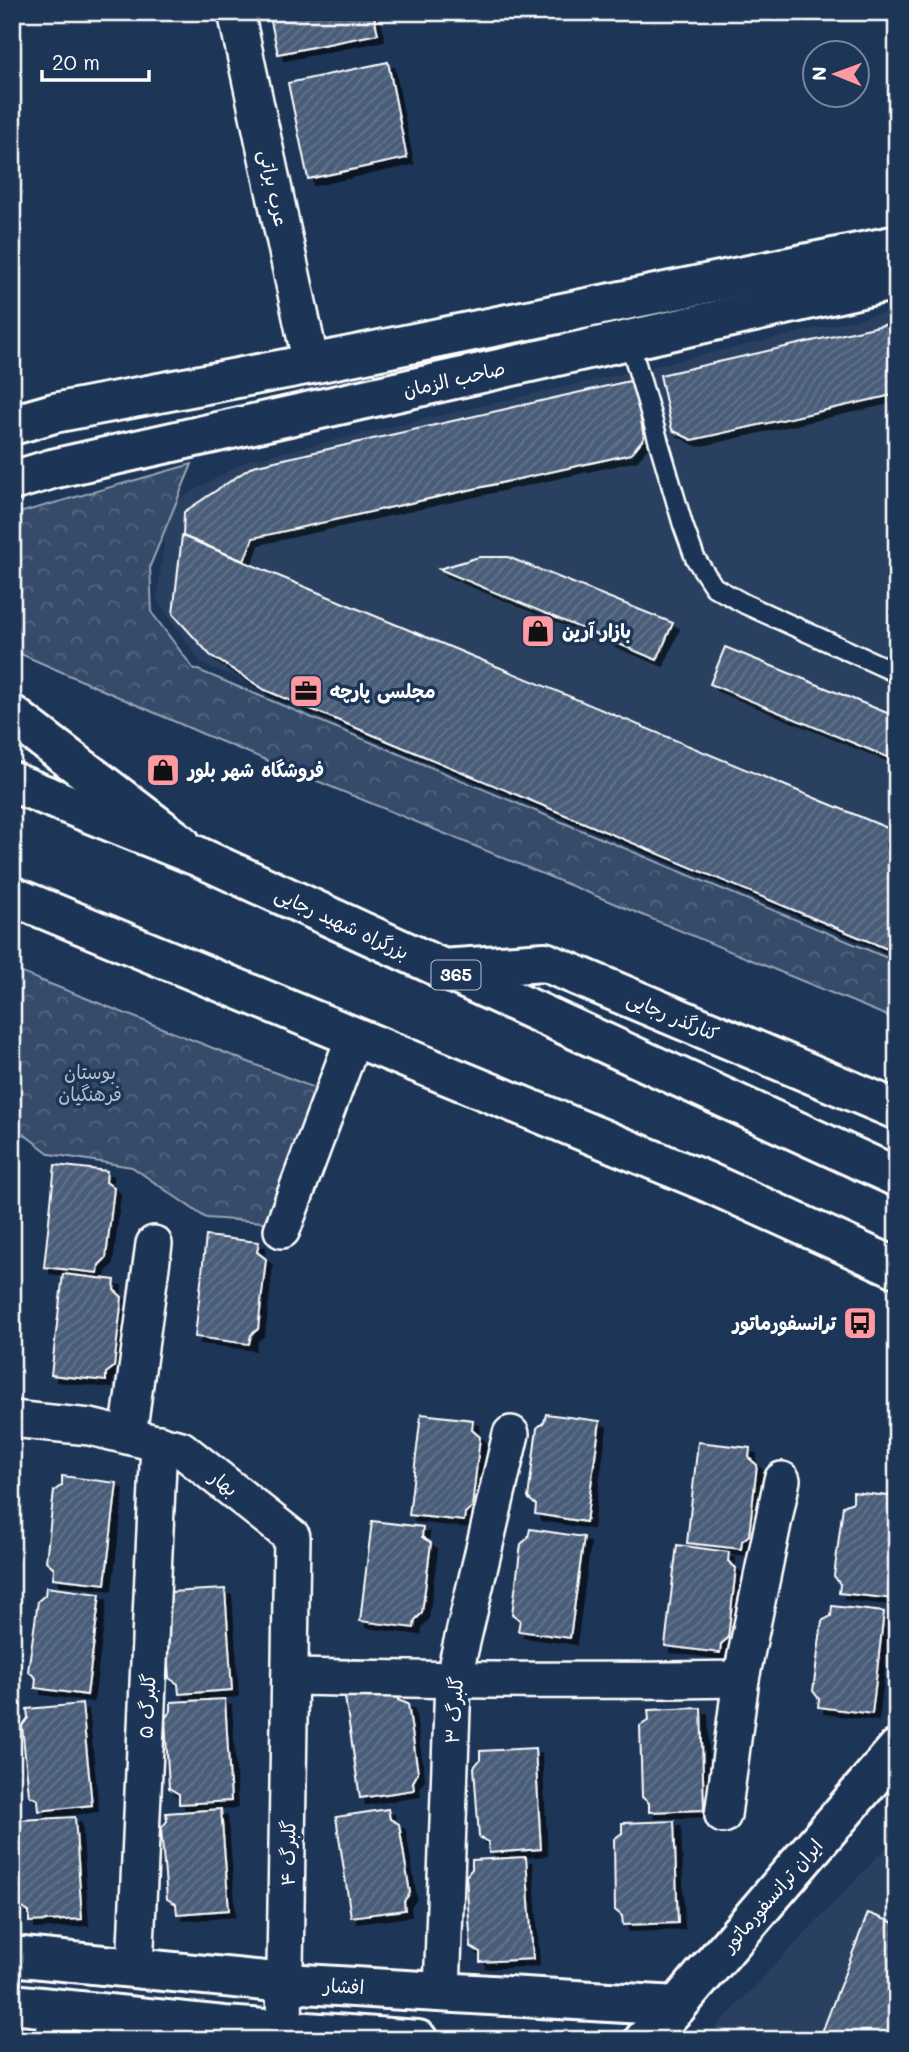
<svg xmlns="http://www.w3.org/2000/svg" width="909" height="2052" font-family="Mali,'Playpen Sans Arabic',sans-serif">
  <defs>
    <pattern id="park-crowns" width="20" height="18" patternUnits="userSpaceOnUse" patternTransform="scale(1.75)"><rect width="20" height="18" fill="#364b69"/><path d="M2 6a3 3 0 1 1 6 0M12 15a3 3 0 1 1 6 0" fill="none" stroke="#546680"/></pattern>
    <pattern id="building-hatch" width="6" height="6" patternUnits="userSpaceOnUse" patternTransform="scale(1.75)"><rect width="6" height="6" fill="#4a5d79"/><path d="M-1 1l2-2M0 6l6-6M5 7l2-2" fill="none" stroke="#65758d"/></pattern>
    <filter id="shadow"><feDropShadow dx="6" dy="6" stdDeviation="0" flood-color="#0009"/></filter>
  </defs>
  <rect width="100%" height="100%" fill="#1d3557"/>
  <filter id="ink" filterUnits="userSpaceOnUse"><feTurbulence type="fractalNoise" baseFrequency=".0143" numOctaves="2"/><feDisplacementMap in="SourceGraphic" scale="14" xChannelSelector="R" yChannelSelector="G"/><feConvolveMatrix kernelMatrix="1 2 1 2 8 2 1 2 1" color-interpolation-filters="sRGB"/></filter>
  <g filter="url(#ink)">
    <g fill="#2a4161">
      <polygon points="897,310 897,955 201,663 157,600 169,505 248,460"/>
      <polygon points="897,1836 897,2040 704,2040"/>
    </g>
    <g fill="url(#park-crowns)" stroke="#9aa5b4" stroke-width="2">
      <polygon points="192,464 150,566 152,613 193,668 897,962 897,1020 203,734 14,651 12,515"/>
      <polygon points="12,969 317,1089 264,1222 206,1218 132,1167 50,1154 12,1125"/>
    </g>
    <g fill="url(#building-hatch)" stroke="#fff" stroke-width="2" filter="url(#shadow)">
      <polygon points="269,12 373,12 378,34 278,54"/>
      <polygon points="388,62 407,158 308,179 288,83"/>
      <polygon points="897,322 897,394 692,440 672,430 660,375"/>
      <polygon points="634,380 644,438 631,454 253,538 244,561 183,536 184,512 253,466"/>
      <polygon points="182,536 897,832 897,953 265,690 210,655 173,614"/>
      <polygon points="479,557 508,557 673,623 657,660 439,569"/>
      <polygon points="725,647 897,717 897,761 710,684"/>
      <polygon points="55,1165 107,1171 106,1182 114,1188 106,1258 99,1265 98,1273 44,1267"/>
      <polygon points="206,1236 259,1242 257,1252 266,1259 258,1329 251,1335 249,1344 195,1337"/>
      <polygon points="63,1274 115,1280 114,1290 122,1297 114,1367 106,1373 106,1381 51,1375"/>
      <polygon points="421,1414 473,1420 472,1430 480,1437 472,1507 465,1513 464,1521 409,1515"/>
      <polygon points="546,1414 600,1421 586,1522 535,1514 536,1505 528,1498 537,1428 544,1422"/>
      <polygon points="698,1442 750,1448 749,1458 757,1465 749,1535 742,1541 741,1549 687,1543"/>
      <polygon points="62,1476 117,1483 105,1584 53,1578 54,1568 46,1561 54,1491 62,1485"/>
      <polygon points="853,1492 897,1497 897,1574 894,1599 839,1593 840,1584 834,1576 843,1506 853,1502"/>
      <polygon points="372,1521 423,1527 422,1537 431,1543 422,1613 415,1620 414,1628 360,1621"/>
      <polygon points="530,1529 584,1537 570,1638 518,1631 520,1620 512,1614 521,1544 528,1538"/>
      <polygon points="677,1545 729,1552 728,1561 736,1568 728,1638 721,1644 720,1653 665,1646"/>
      <polygon points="46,1587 100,1594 87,1695 35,1688 36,1678 28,1671 38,1601 45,1595"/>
      <polygon points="225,1589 232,1690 179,1694 178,1684 169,1678 165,1608 171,1600 170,1592"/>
      <polygon points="832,1606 884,1612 872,1714 818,1707 819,1699 813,1691 822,1621 831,1616"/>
      <polygon points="397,1689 398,1700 408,1704 418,1773 413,1782 414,1790 360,1798 345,1697"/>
      <polygon points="225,1699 231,1801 179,1804 179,1794 169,1788 165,1718 171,1711 171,1702"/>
      <polygon points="82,1704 92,1805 39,1811 38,1800 29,1795 22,1726 28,1718 27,1709"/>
      <polygon points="701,1708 704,1810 649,1812 649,1803 642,1797 640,1726 649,1720 648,1710"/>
      <polygon points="535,1748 541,1849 489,1853 488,1842 479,1837 474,1767 480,1760 480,1751"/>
      <polygon points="221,1809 229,1910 177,1914 176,1904 167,1899 161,1829 167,1821 166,1813"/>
      <polygon points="388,1809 390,1819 399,1824 410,1893 404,1901 405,1910 351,1917 336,1817"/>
      <polygon points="75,1817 82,1919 29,1922 29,1912 19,1906 15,1836 21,1829 20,1820"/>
      <polygon points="674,1821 678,1923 623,1925 622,1916 615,1910 614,1839 622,1833 622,1823"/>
      <polygon points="526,1857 533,1959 480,1962 480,1952 471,1947 466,1876 472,1869 472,1860"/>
      <polygon points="868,1913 897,1924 897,2034 895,2040 819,2040"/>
    </g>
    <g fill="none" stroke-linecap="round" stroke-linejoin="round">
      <g stroke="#fff" stroke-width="23">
        <polyline id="lane" points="629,340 683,525 695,558 714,587 745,604 897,673"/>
      </g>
      <g stroke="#fff" stroke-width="40">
        <g id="street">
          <polyline points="236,12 311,364"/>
          <polyline points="282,1230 354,1037"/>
          <polyline points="12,1419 90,1427 181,1449 292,1537 284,2030"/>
          <polyline points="128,1436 154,1244"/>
          <path d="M290,1677C440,1680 591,1682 741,1679"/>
          <polyline points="723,1815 741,1679 782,1480"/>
          <polyline points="135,1968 159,1443"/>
          <polyline points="442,1992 453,1680 511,1434"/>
          <polyline points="53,2040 55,2008"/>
        </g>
      </g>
      <g stroke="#fff" stroke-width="44">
        <g id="secondary">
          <polyline points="12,425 54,413 311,364 897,245"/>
          <polyline points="12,481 52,469 897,280"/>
          <polyline points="12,715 181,844"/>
          <polyline points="441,969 545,962 897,1110"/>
          <polyline points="12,1956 286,1983 677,2006"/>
          <polyline points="12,2004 224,2026 418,2040"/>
          <polyline points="644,2040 677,2006 897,1749"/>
        </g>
      </g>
      <g stroke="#fff" stroke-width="44">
        <g id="highway">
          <polyline points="12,782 197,856 897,1177"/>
          <polyline points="12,896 705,1181 897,1268"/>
        </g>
      </g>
      <use href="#lane" stroke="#1d3557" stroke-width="18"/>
      <use href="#street" stroke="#1d3557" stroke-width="35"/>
      <use href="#secondary" stroke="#1d3557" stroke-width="38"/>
      <use href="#highway" stroke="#1d3557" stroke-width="38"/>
    </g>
  </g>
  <defs>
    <g id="shop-square" transform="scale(1.75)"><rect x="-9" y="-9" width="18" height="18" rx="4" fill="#ff9aa2" stroke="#1d3557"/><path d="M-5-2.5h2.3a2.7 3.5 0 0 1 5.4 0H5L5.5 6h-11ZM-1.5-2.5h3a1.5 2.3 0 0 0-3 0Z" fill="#111"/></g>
    <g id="office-square" transform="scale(1.75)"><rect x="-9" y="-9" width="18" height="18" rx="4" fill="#ff9aa2" stroke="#1d3557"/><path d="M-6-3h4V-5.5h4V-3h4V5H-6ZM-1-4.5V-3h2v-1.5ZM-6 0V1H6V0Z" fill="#111"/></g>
    <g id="bus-square" transform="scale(1.75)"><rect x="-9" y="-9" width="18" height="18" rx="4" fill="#ff9aa2" stroke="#1d3557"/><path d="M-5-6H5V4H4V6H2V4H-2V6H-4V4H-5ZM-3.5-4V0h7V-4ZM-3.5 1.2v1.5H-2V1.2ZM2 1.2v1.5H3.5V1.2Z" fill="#111"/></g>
  </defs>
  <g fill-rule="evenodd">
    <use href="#shop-square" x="538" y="631"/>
    <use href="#office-square" x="306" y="691"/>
    <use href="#shop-square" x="163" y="770"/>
    <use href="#bus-square" x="860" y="1323"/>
  </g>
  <g text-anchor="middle" stroke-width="7" stroke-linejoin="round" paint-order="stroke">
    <rect fill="#1d3557" stroke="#bbc2cd" stroke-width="2" x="431.5" y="960.5" width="49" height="29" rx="5"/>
    <g font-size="18" font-weight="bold" fill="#fff">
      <text x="456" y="981">365</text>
    </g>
    <g font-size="19" fill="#fff" stroke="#1d3557">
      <text transform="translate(274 188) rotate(78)" y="7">عرب براتی</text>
      <text transform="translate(454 379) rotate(-13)" y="7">صاحب الزمان</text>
      <text transform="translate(342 923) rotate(25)" y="7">بزرگراه شهید رجایی</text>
      <text transform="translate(673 1016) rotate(23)" y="7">کنارگذر رجایی</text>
      <text transform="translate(224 1483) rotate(38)" y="7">بهار</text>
      <text transform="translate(147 1706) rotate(-87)" y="7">گلبرگ ۵</text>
      <text transform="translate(454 1710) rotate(-86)" y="7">گلبرگ ۳</text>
      <text transform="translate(288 1853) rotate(-89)" y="7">گلبرگ ۴</text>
      <text transform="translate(772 1895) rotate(-49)" y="7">ایران ترانسفورماتور</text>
      <text transform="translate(344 1986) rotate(3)" y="7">افشار</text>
    </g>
    <g font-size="19" font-weight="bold" fill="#fff" stroke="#1d3557" text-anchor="start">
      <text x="562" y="638">بازار آرین</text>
      <text x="330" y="698">مجلسی پارچه</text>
      <text x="188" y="777">فروشگاه شهر بلور</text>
      <text x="836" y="1330" text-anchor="end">ترانسفورماتور</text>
    </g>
    <g font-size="19" fill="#b9c0ca" stroke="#1d3557">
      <text x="90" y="1079">بوستان<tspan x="90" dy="22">فرهنگیان</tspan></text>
    </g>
  </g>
  <rect width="909" height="2052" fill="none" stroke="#1d3557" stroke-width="42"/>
  <rect x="21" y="21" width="867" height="2010" fill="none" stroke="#fff" stroke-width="2.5" filter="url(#ink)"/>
  <g transform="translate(836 74) rotate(271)"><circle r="33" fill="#1d3557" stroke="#77869a" stroke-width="2"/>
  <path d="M0-5L12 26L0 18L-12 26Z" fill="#ff9aa2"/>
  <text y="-10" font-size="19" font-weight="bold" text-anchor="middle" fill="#ffffff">N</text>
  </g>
  <path d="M42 70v10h107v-10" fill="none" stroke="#ffffff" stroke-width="3.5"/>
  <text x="52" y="70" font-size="21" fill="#ffffff" stroke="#1d3557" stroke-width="5" paint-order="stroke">20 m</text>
</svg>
